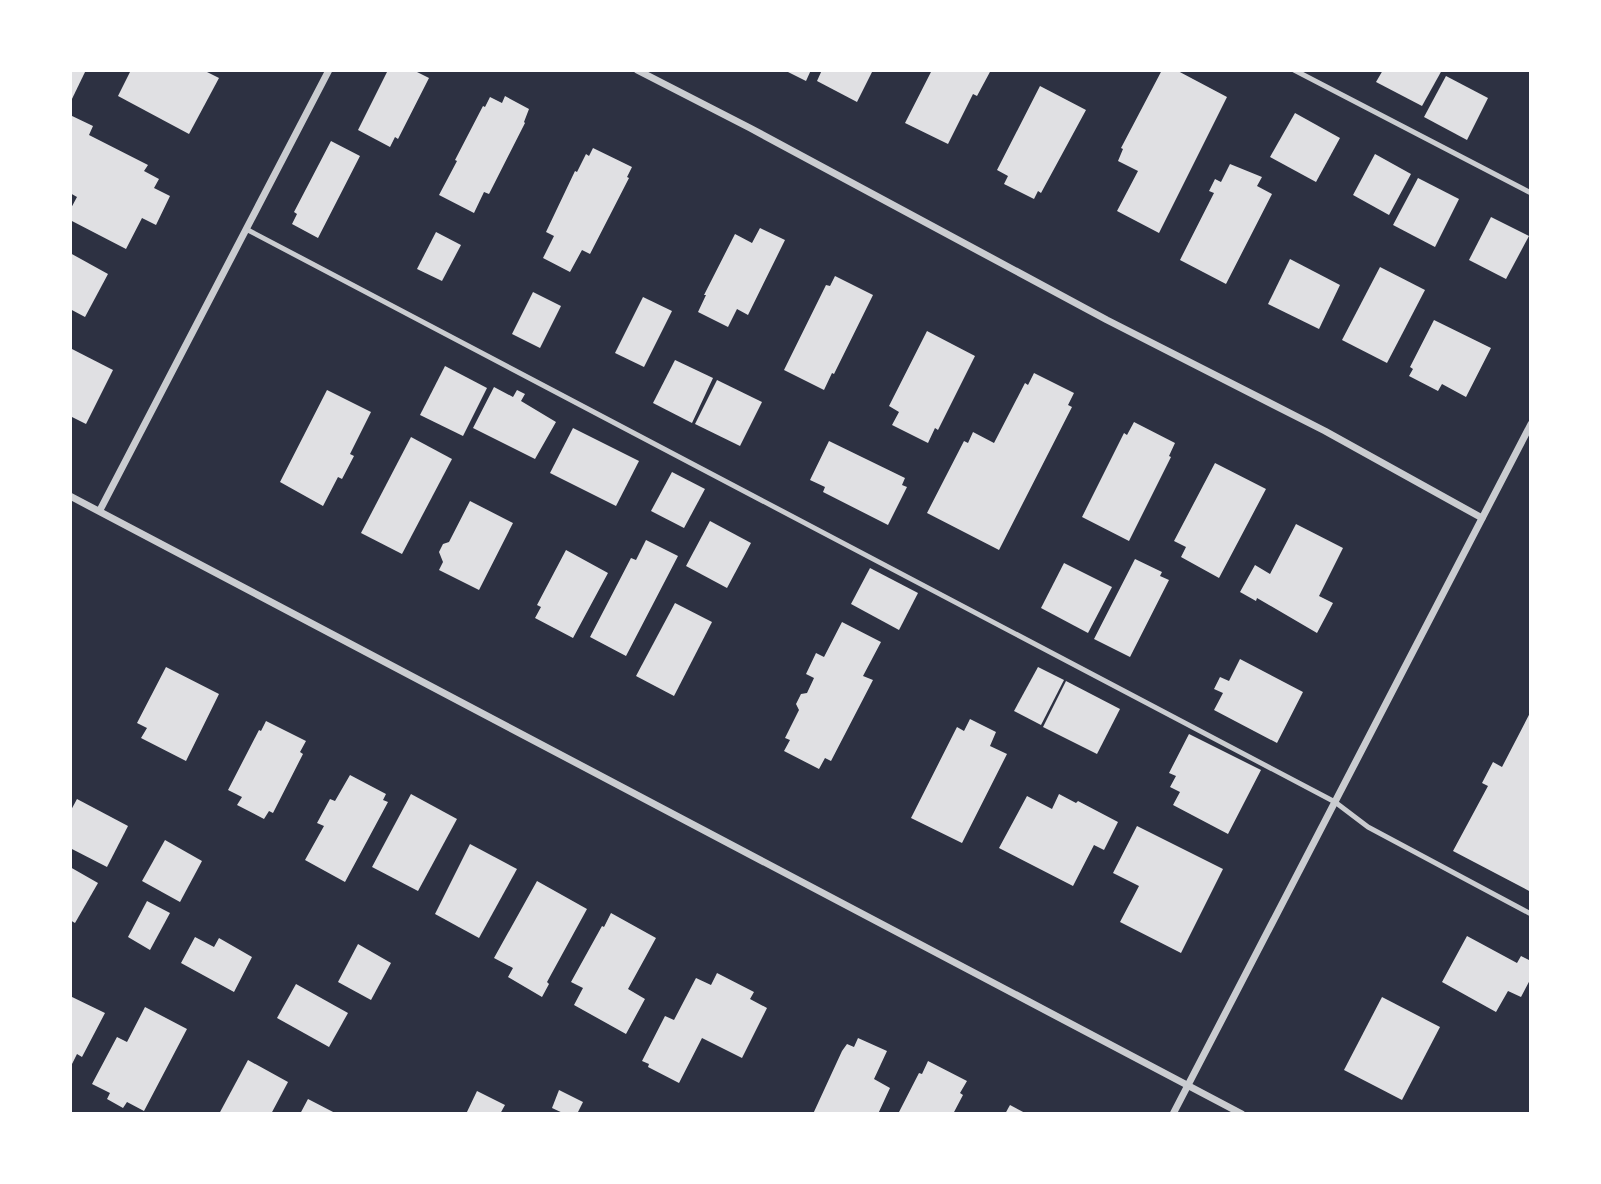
<svg xmlns="http://www.w3.org/2000/svg" width="1601" height="1184" font-family="'Varela Round',sans-serif">
  <rect width="100%" height="100%" fill="#2d3142"/>
  <g fill="#e0e0e3">
    <polygon points="70,70 86,70 70,103"/>
    <polygon points="131,70 203,70 219,78 189,134 118,96"/>
    <polygon points="388,70 413,70 429,78 398,139 395,137 390,147 358,130"/>
    <polygon points="784,70 811,70 806,81"/>
    <polygon points="822,70 873,70 857,102 817,81"/>
    <polygon points="932,70 991,70 977,96 973,94 948,144 905,123"/>
    <polygon points="1162,70 1176,70 1227,97 1159,233 1117,211 1138,171 1118,161 1123,149 1121,148"/>
    <polygon points="1383,70 1442,70 1422,106 1376,82"/>
    <polygon points="1446,76 1488,98 1467,140 1424,117"/>
    <polygon points="1040,86 1086,110 1041,193 1038,191 1034,199 1004,184 1008,176 997,170"/>
    <polygon points="505,96 529,109 524,122 525,123 489,194 484,192 474,213 439,195 457,161 455,160 483,106 485,107 490,97 502,103"/>
    <polygon points="1295,113 1340,138 1316,182 1270,157"/>
    <polygon points="70,115 93,126 89,135 148,165 144,171 159,179 154,188 170,196 156,225 142,218 126,249 70,220 70,210 77,197 70,193"/>
    <polygon points="331,141 360,156 318,238 292,224 297,214 294,212"/>
    <polygon points="593,148 632,167 627,177 629,178 590,254 582,250 570,272 543,258 554,236 546,232 575,171 577,172 586,154 589,156"/>
    <polygon points="1375,154 1411,174 1389,215 1353,195"/>
    <polygon points="1230,164 1262,177 1257,186 1272,194 1226,284 1180,260 1214,193 1209,191 1215,179 1221,182"/>
    <polygon points="1418,178 1459,199 1435,247 1393,225"/>
    <polygon points="1491,217 1529,236 1506,279 1469,260"/>
    <polygon points="760,228 785,240 748,315 737,309 728,327 698,312 706,295 704,295 735,234 752,243"/>
    <polygon points="436,232 461,245 442,281 417,269"/>
    <polygon points="70,253 108,274 85,317 70,309"/>
    <polygon points="1290,259 1340,285 1319,329 1268,304"/>
    <polygon points="1380,267 1425,290 1387,363 1342,340"/>
    <polygon points="835,276 873,295 834,374 832,373 824,390 784,370 826,285 830,286"/>
    <polygon points="533,292 561,306 540,348 512,334"/>
    <polygon points="643,297 672,311 644,367 615,353"/>
    <polygon points="1434,320 1491,348 1466,397 1442,384 1438,391 1409,376 1413,369 1410,367"/>
    <polygon points="927,331 975,356 938,430 935,428 928,443 892,425 899,412 889,406"/>
    <polygon points="70,348 113,370 86,424 70,416"/>
    <polygon points="675,360 713,378 692,423 653,403"/>
    <polygon points="445,366 487,388 463,436 420,415"/>
    <polygon points="1034,373 1074,393 1068,405 1072,407 999,550 927,513 964,441 968,443 973,432 994,443 1025,383 1028,385"/>
    <polygon points="717,380 762,402 740,446 695,424"/>
    <polygon points="494,387 513,397 517,390 525,394 521,401 556,422 535,459 473,428"/>
    <polygon points="327,390 371,412 350,454 354,456 342,479 338,477 323,506 280,482"/>
    <polygon points="1134,422 1175,443 1169,456 1171,457 1129,541 1082,517 1124,433 1127,435"/>
    <polygon points="573,428 639,461 616,506 550,473"/>
    <polygon points="411,437 452,459 402,554 361,533"/>
    <polygon points="829,441 905,478 902,485 907,487 888,525 823,492 825,487 810,480"/>
    <polygon points="1215,463 1266,489 1219,578 1181,557 1186,547 1174,541"/>
    <polygon points="672,472 705,489 684,528 651,511"/>
    <polygon points="470,501 513,523 479,590 439,570 443,562 439,552 443,544 449,542"/>
    <polygon points="710,521 751,543 727,588 686,566"/>
    <polygon points="1296,524 1343,548 1319,596 1333,603 1317,633 1257,598 1256,601 1240,592 1255,565 1270,574"/>
    <polygon points="646,540 678,556 626,656 590,637 631,558 636,560"/>
    <polygon points="566,550 608,573 573,638 535,618 541,607 537,605"/>
    <polygon points="1135,559 1162,572 1160,576 1169,580 1130,657 1094,639"/>
    <polygon points="1064,563 1112,587 1088,633 1041,608"/>
    <polygon points="870,568 918,593 899,630 851,604"/>
    <polygon points="675,603 712,622 674,696 636,676"/>
    <polygon points="842,622 881,642 863,676 873,680 831,761 825,758 819,769 784,751 790,740 785,738 799,710 796,704 801,694 807,693 814,678 806,674 816,653 824,657"/>
    <polygon points="1240,659 1303,692 1277,743 1214,710 1223,693 1214,689 1220,677 1229,681"/>
    <polygon points="166,667 219,694 186,761 141,738 147,728 137,723"/>
    <polygon points="1038,667 1064,680 1041,725 1014,711"/>
    <polygon points="1066,681 1120,709 1097,754 1043,727"/>
    <polygon points="1531,711 1531,892 1453,851 1488,786 1482,783 1493,762 1502,767"/>
    <polygon points="970,719 996,732 990,746 1007,754 962,843 911,818 957,727 964,731"/>
    <polygon points="266,721 306,741 300,752 303,754 273,813 269,811 264,819 237,805 242,797 228,790 259,730 261,731"/>
    <polygon points="1189,734 1261,770 1228,834 1173,805 1180,792 1170,787 1176,776 1169,773"/>
    <polygon points="350,775 386,794 383,800 388,802 345,882 305,860 324,826 317,823 330,799 335,801"/>
    <polygon points="411,794 457,819 418,891 372,867"/>
    <polygon points="1059,794 1076,803 1078,801 1118,822 1104,850 1094,845 1073,886 999,848 1027,796 1052,809"/>
    <polygon points="77,799 128,826 107,867 70,848 70,812"/>
    <polygon points="1137,826 1223,869 1181,953 1120,922 1139,886 1113,873"/>
    <polygon points="165,840 202,861 180,902 142,881"/>
    <polygon points="470,844 517,869 479,938 435,914"/>
    <polygon points="70,867 98,883 75,923 70,920"/>
    <polygon points="537,881 587,909 547,982 549,984 542,997 508,977 513,968 494,958"/>
    <polygon points="147,901 170,913 150,950 128,937"/>
    <polygon points="611,913 656,938 628,989 645,999 626,1034 574,1005 583,988 571,982 602,926 604,927"/>
    <polygon points="1467,936 1517,963 1521,956 1531,961 1531,978 1521,997 1508,991 1496,1012 1442,982"/>
    <polygon points="195,937 214,947 219,938 252,957 234,992 181,963"/>
    <polygon points="358,944 391,963 371,1000 338,982"/>
    <polygon points="717,973 754,992 750,999 767,1008 742,1058 702,1038 679,1083 648,1067 649,1064 642,1061 665,1016 674,1020 696,978 711,985"/>
    <polygon points="296,984 348,1013 329,1047 277,1018"/>
    <polygon points="70,996 105,1013 82,1057 77,1054 70,1068"/>
    <polygon points="1382,997 1440,1027 1402,1100 1344,1070"/>
    <polygon points="145,1007 187,1029 144,1111 127,1102 123,1108 107,1099 110,1093 92,1084 117,1037 127,1042"/>
    <polygon points="858,1038 887,1051 874,1079 890,1088 878,1114 813,1114 842,1051 847,1044 854,1047"/>
    <polygon points="248,1060 288,1082 271,1114 219,1114"/>
    <polygon points="928,1061 967,1081 960,1093 963,1095 953,1114 898,1114 919,1073 922,1074"/>
    <polygon points="559,1090 583,1102 577,1114 565,1114 552,1108"/>
    <polygon points="477,1091 505,1105 500,1114 466,1114"/>
    <polygon points="308,1099 337,1114 300,1114"/>
    <polygon points="1010,1105 1027,1114 1005,1114"/>
  </g>
  <g fill="none" stroke-linecap="round" stroke-linejoin="round">
    <g stroke="#caccd0" stroke-width="5">
      <polyline points="1294,70 1531,193"/>
      <polyline points="246,229 1335,802 1368,827 1531,914"/>
    </g>
    <g stroke="#caccd0" stroke-width="7">
      <polyline points="637,70 750,128 1107,320 1325,431 1482,518"/>
      <polyline points="70,496 1242,1114"/>
      <polyline points="100,510 329,70"/>
      <polyline points="1173,1114 1531,424"/>
    </g>
  </g>
  <rect width="1601" height="1184" fill="none" stroke="#ffffff" stroke-width="144"/>
</svg>
